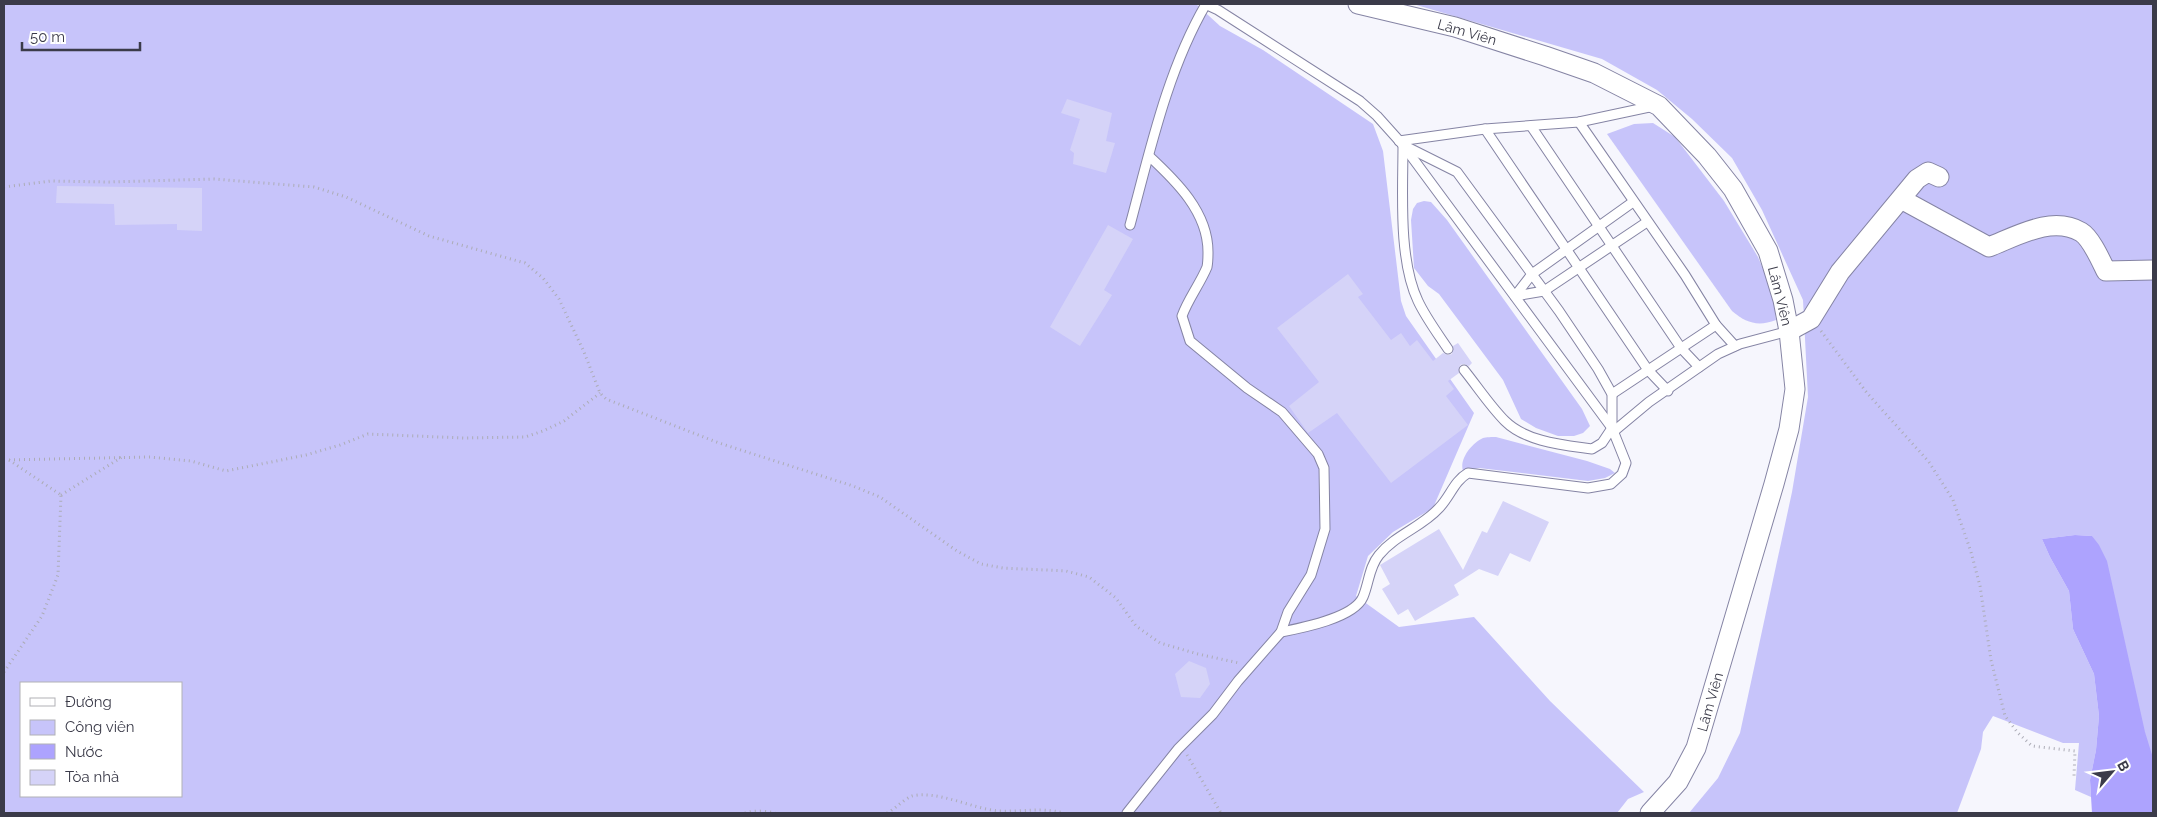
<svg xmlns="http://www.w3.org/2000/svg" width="2157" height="817" font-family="Raleway,sans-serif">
  <rect width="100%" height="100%" fill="#f6f6fd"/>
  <g fill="#c7c4fa" fill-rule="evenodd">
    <path d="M4,4H1196L1220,26L1263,50L1373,124L1383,151L1401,301L1406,316L1474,413L1433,508L1393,532L1368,556L1356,596L1399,627L1474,617L1550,701L1644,792L1628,799L1617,813H4ZM21,683H181V796H21Z"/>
    <polygon points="1413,4 2153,4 2153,764 2092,536 2075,535 2042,539 2050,557 2069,591 2073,629 2094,674 2099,716 2096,750 2090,780 2091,797 2075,790 2079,743 2063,743 1993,716 1983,732 1981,749 1957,813 1689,813 1718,778 1740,733 1792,492 1808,397 1803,300 1762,210 1732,158 1692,119 1657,90 1602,59"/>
    <path d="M1653,123L1675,137L1724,201L1758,257L1773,293L1776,320C1758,327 1746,323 1732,311L1607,134L1634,124Z"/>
    <polygon points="1424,201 1431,202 1447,220 1582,409 1590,426 1583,433 1574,436 1558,436 1536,428 1521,419 1503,380 1439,294 1428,286 1414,268 1411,220 1413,209 1417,203"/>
    <path d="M1496,437L1587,461L1610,469L1615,473L1605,478L1588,481L1479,468L1463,471C1459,459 1472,443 1483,438C1486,437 1492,437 1496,437Z"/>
  </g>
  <polygon fill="#ada3fe" points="2075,535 2092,536 2099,545 2107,561 2145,732 2153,758 2153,813 2092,813 2090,780 2096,750 2099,716 2094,674 2073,629 2069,591 2050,557 2042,539"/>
  <g fill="#d5d3f8">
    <polygon points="1067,99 1112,113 1106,141 1115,143 1106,173 1073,164 1074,153 1070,150 1080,119 1061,113"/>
    <polygon points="57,186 202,188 202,231 177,230 177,224 115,225 114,204 56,203"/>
    <polygon points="1108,225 1133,239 1104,290 1112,295 1080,346 1050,327"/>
    <polygon points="1348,274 1363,294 1358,297 1391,340 1401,333 1410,346 1417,340 1433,361 1443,353 1448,355 1452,354 1453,346 1458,343 1472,363 1469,366 1464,364 1460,365 1459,373 1448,381 1454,389 1446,396 1468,425 1391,483 1337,413 1308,433 1289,406 1319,382 1277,328"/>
    <polygon points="1503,501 1549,522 1530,562 1510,553 1498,576 1479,569 1454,585 1459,595 1415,621 1408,609 1398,615 1382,589 1390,584 1380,565 1439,529 1463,570 1482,531 1487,533"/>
    <polygon points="1189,661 1206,668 1210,684 1200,698 1181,697 1175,674"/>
  </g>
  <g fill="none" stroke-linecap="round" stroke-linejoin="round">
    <g stroke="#8584a4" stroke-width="11">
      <g id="service">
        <path d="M1205,4L1218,10L1360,101L1377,116L1403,145L1612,428L1626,463L1622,474L1611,484L1588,488L1468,473C1454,481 1450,497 1439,508C1422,527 1395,535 1379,555C1369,567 1369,583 1363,597C1354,618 1302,628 1281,632"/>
        <polyline points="1579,122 1685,275 1716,325 1735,346"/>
        <polyline points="1531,126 1681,348 1699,367"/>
        <polyline points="1485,129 1648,370 1668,391"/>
        <polyline points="1399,141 1485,129 1579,122 1654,106"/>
        <path d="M1130,225C1150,151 1167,71 1206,4"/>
        <polyline points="1515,296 1544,291 1647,222"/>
        <polyline points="1515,296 1532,274 1633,202"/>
        <path d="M1448,349C1438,334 1426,318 1418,301C1398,259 1403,191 1403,145L1457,172L1559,311L1598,369L1612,394V428L1602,443L1592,449C1564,445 1526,442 1505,421C1490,406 1477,386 1464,370"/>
        <polyline points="1612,394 1716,325"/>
        <polyline points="1613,432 1649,402 1718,354 1740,344 1789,331"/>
        <path d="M1127,813L1178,749L1213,714L1238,681L1281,632L1288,612L1311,575L1325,529L1324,468L1318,454L1282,412L1247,388L1190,341L1182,316C1188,299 1200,284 1207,267C1208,262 1208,257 1208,252C1208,212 1176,181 1149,156"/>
      </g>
    </g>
    <g stroke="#8584a4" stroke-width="21">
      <g id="minor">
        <polyline points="1358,4 1455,27 1545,56 1594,73 1659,106 1707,156 1733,189 1768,251 1783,300 1789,331 1795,389 1789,429 1774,484 1696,748 1678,782 1650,813"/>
        <path d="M1901,199L1989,247C2017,236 2052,215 2081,232C2091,238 2101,261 2106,271L2153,270"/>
        <polyline points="1789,331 1811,319 1840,272 1917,179 1928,172 1939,177"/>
      </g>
    </g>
    <g stroke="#acacb6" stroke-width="3" stroke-dasharray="1 4" stroke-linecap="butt">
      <polyline points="4,187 51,181 109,182 214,179 314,187 346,197 429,236 525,263 543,278 559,299 584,352 600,393 606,399 719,443 853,486 880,497 957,551 981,564 1003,568 1066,571 1089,577 1116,598 1136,626 1160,643 1198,654 1239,663"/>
      <polyline points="1821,331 1867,393 1929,462 1953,500 1971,552 1980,586 1991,660 2005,716 2018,733 2032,746 2075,751 2074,776"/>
      <polyline points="4,460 150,457 191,461 226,471 306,455 340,445 368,434 464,438 525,437 543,431 564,421 600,393"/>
      <polyline points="9,460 61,495"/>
      <polyline points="61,495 122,457"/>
      <polyline points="4,672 42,616 58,575 61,495"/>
      <polyline points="1187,755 1221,813"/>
      <path d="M745,813C754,810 766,811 775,813"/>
      <path d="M887,813C895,809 904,799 912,796C938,790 973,809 999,811C1024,812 1039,807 1064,813"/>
    </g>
    <use href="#service" stroke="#fff" stroke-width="9"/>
    <use href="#minor" stroke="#fff" stroke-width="19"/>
  </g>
  <g text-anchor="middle" stroke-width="4" stroke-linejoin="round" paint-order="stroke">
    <g font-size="14" fill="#3b3b49" stroke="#fff">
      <text transform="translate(1467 32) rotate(16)" y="5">Lâm Viên</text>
      <text transform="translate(1780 296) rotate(76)" y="5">Lâm Viên</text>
      <text transform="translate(1710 702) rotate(-74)" y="5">Lâm Viên</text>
    </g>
  </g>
  <rect width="2157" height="817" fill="none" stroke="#3b3b49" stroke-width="10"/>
  <rect x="20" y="682" width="162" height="115" fill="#ffffff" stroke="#b1b1b6"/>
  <rect x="30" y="698" width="25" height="8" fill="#ffffff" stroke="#b1b1b6"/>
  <text x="65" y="707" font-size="15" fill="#3b3b49">Đường</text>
  <rect x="30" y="720" width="25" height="15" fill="#c7c4fa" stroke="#b1b1b6"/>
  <text x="65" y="732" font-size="15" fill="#3b3b49">Công viên</text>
  <rect x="30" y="744" width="25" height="15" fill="#ada3fe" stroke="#b1b1b6"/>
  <text x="65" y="757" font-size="15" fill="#3b3b49">Nước</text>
  <rect x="30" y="770" width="25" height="15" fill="#d5d3f8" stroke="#b1b1b6"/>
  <text x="65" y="782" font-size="15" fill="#3b3b49">Tòa nhà</text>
  <g transform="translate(2112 772) rotate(62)" stroke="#ffffff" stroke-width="4" paint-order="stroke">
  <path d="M0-4L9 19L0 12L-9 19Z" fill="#3b3b49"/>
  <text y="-8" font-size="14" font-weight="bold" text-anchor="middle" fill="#3b3b49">B</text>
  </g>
  <path d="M22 42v8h118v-8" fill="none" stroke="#3b3b49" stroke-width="2.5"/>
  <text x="30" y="42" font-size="15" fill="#3b3b49" stroke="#ffffff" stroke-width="4" paint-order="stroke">50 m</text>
</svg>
